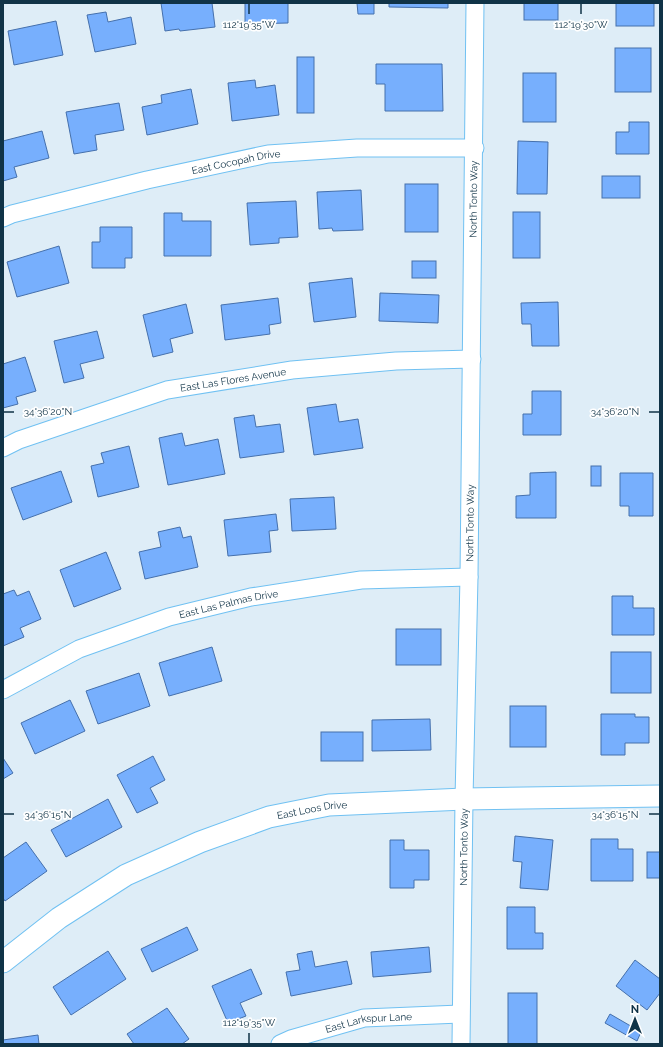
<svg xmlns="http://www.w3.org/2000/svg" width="663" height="1047" font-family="Raleway,sans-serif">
  <rect width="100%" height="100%" fill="#deedf7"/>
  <g fill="#77affd" stroke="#4570ac">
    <polygon points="161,3 212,3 215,27 180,31 179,29 165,31"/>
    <polygon points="245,3 288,3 288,23 245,24"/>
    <polygon points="313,3 374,3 374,14 358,14 357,3"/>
    <polygon points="389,3 448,3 448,8 389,7"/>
    <rect x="524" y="3" width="34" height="17"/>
    <rect x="616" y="3" width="38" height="23"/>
    <polygon points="106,12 108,22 131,17 136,44 95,52 87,15"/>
    <polygon points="56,21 63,55 14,65 8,31"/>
    <rect x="615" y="48" width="36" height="44"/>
    <rect x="297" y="57" width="17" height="56"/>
    <polygon points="376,64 442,64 443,111 385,111 385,84 376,84"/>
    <rect x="523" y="73" width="33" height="49"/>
    <polygon points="255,80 256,88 275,85 279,115 232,121 228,83"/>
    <polygon points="191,89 198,124 147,135 142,107 162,103 161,95"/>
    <polygon points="119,103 124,130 95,135 97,150 74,154 66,112"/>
    <polygon points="629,122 649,122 649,154 616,154 616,132 629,132"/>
    <polygon points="42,131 49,158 14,167 17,177 3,181 3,141"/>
    <polygon points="518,141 548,142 547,194 517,194"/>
    <rect x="602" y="176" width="38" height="22"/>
    <rect x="405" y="184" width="33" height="48"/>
    <polygon points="361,190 363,230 333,231 332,228 319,229 317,192"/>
    <polygon points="296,201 298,237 279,238 279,243 250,245 247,203"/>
    <rect x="513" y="212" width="27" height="46"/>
    <polygon points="164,213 182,213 182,221 211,221 211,256 164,256"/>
    <polygon points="100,227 132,227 132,258 125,258 125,268 92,268 92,242 100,242"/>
    <polygon points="59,246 69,283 17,297 7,262"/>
    <rect x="412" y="261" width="24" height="17"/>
    <polygon points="352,278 356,317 314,322 309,283"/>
    <polygon points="380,293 439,295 438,323 379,321"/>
    <polygon points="278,298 281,323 269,325 270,334 225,340 221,305"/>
    <polygon points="558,302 559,346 532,346 531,324 522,324 521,303"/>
    <polygon points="186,304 193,333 170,339 173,352 153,357 143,315"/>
    <polygon points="97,331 104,358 80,364 84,378 64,383 54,341"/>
    <polygon points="25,357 36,391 16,397 18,404 3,408 3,364"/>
    <polygon points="532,391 561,391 561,435 523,435 523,414 532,414"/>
    <polygon points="336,404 339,422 358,419 363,448 314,455 307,408"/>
    <polygon points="254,415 256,427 280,424 284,452 240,458 234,418"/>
    <polygon points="182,433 185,446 218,439 225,474 168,485 159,438"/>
    <polygon points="129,446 139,487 98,497 91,466 104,463 101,453"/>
    <rect x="591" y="466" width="10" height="20"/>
    <polygon points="61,471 72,502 23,520 11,488"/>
    <polygon points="556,472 556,518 516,518 516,496 530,495 530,473"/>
    <polygon points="620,473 653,473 653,516 629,516 629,506 620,506"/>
    <polygon points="334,497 336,529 292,531 290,499"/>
    <polygon points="276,514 278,530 269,531 271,552 228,556 224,520"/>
    <polygon points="180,527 183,538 191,536 198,567 145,579 139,552 161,547 158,532"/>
    <polygon points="106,552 121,589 74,607 60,570"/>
    <polygon points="14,590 17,596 29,591 41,619 20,628 24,637 3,646 3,594"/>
    <polygon points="612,596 633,596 633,608 654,608 654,635 612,635"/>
    <rect x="396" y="629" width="45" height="36"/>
    <polygon points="212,647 222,681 169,696 159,663"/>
    <rect x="611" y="652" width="40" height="41"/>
    <polygon points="139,673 150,706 98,724 86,691"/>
    <polygon points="70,700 85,731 35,754 21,723"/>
    <rect x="510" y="706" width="36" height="41"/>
    <polygon points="601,714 635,714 635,717 649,717 649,743 625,743 625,755 601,755"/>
    <polygon points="430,719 431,750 372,751 372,720"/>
    <rect x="321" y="732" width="42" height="29"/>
    <polygon points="153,756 165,780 150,788 158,803 137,813 117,775"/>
    <polygon points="3,758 13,773 3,779"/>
    <polygon points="108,799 122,827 66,857 51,830"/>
    <polygon points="515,836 553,840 548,890 520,888 522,862 513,861"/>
    <polygon points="591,839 618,839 618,849 633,849 633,881 591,881"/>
    <polygon points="390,840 404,840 404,850 429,850 429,880 414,880 414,888 390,888"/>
    <polygon points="26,842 47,871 5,901 3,898 3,858"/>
    <rect x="647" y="852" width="13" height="26"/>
    <polygon points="507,907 535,907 535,933 543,933 543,949 507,949"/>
    <polygon points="187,927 198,950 152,972 141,949"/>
    <polygon points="429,947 431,972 373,977 371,952"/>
    <polygon points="108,951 126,979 71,1015 53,987"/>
    <polygon points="312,951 315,967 347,961 352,984 291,996 286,972 300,970 297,954"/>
    <polygon points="635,960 660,979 660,993 647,1010 616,986"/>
    <polygon points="251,969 262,994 240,1003 246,1016 228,1023 212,986"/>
    <rect x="508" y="993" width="29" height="51"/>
    <polygon points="167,1008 189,1039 182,1044 134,1044 127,1034"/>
    <polygon points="610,1014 641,1032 637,1041 605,1023"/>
    <polygon points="38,1035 39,1044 3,1044 3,1040"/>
  </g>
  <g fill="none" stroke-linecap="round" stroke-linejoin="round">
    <g stroke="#70c1f2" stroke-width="19">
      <g id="minor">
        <path id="s1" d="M3,218L12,214L147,180L268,154L357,148H475"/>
        <path id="s2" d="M3,448L19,440L167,390L292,370L396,361L472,359"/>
        <path id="s3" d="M3,690L79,649L169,617L251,597L361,580L469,577"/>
        <path id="s4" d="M280,1044L291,1039L364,1018L460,1014"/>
        <path id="s5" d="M461,1044L464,799L469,577L475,3"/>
      </g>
    </g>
    <g stroke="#70c1f2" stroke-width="23">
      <g id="tertiary">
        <path id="s6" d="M3,962L59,918L126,875L200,842L269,817L329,805L464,799L660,796"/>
      </g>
    </g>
    <use href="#minor" stroke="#fff" stroke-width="17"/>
    <use href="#tertiary" stroke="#fff" stroke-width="21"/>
  </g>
  <path fill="none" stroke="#103347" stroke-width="1.5" d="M249,4V14M581,4V14M4,412H14M649,412H659M4,814H14M649,814H659M249,1033V1043"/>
  <g text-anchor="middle" stroke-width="3.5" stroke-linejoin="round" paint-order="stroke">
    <g font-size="10" fill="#103347" stroke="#fff">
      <text dy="4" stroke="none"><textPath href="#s1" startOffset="240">East Cocopah Drive</textPath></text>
      <text dy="4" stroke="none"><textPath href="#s5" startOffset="845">North Tonto Way</textPath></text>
      <text dy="4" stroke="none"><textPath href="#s2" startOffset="241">East Las Flores Avenue</textPath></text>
      <text dy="4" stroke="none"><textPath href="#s5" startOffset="521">North Tonto Way</textPath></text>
      <text dy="4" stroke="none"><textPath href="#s3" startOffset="243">East Las Palmas Drive</textPath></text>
      <text dy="4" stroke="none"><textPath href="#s6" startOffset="349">East Loos Drive</textPath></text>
      <text dy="4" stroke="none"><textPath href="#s5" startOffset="197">North Tonto Way</textPath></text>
      <text dy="4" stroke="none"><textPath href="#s4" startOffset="92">East Larkspur Lane</textPath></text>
    </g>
  </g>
  <g font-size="10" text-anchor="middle" fill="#103347" stroke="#fff" stroke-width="3.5" stroke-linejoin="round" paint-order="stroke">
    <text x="249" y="28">112°19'35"W</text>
    <text x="581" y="28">112°19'30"W</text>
    <text x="48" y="415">34°36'20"N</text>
    <text x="615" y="415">34°36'20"N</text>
    <text x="48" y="818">34°36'15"N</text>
    <text x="615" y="818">34°36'15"N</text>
    <text x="249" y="1026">112°19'35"W</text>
  </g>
  <rect width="663" height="1047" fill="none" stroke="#103347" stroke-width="8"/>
  <g transform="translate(635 1019)" stroke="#ffffff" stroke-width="3" paint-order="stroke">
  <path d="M0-3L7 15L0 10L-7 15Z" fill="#103347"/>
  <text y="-6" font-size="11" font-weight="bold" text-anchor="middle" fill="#103347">N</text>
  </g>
</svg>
